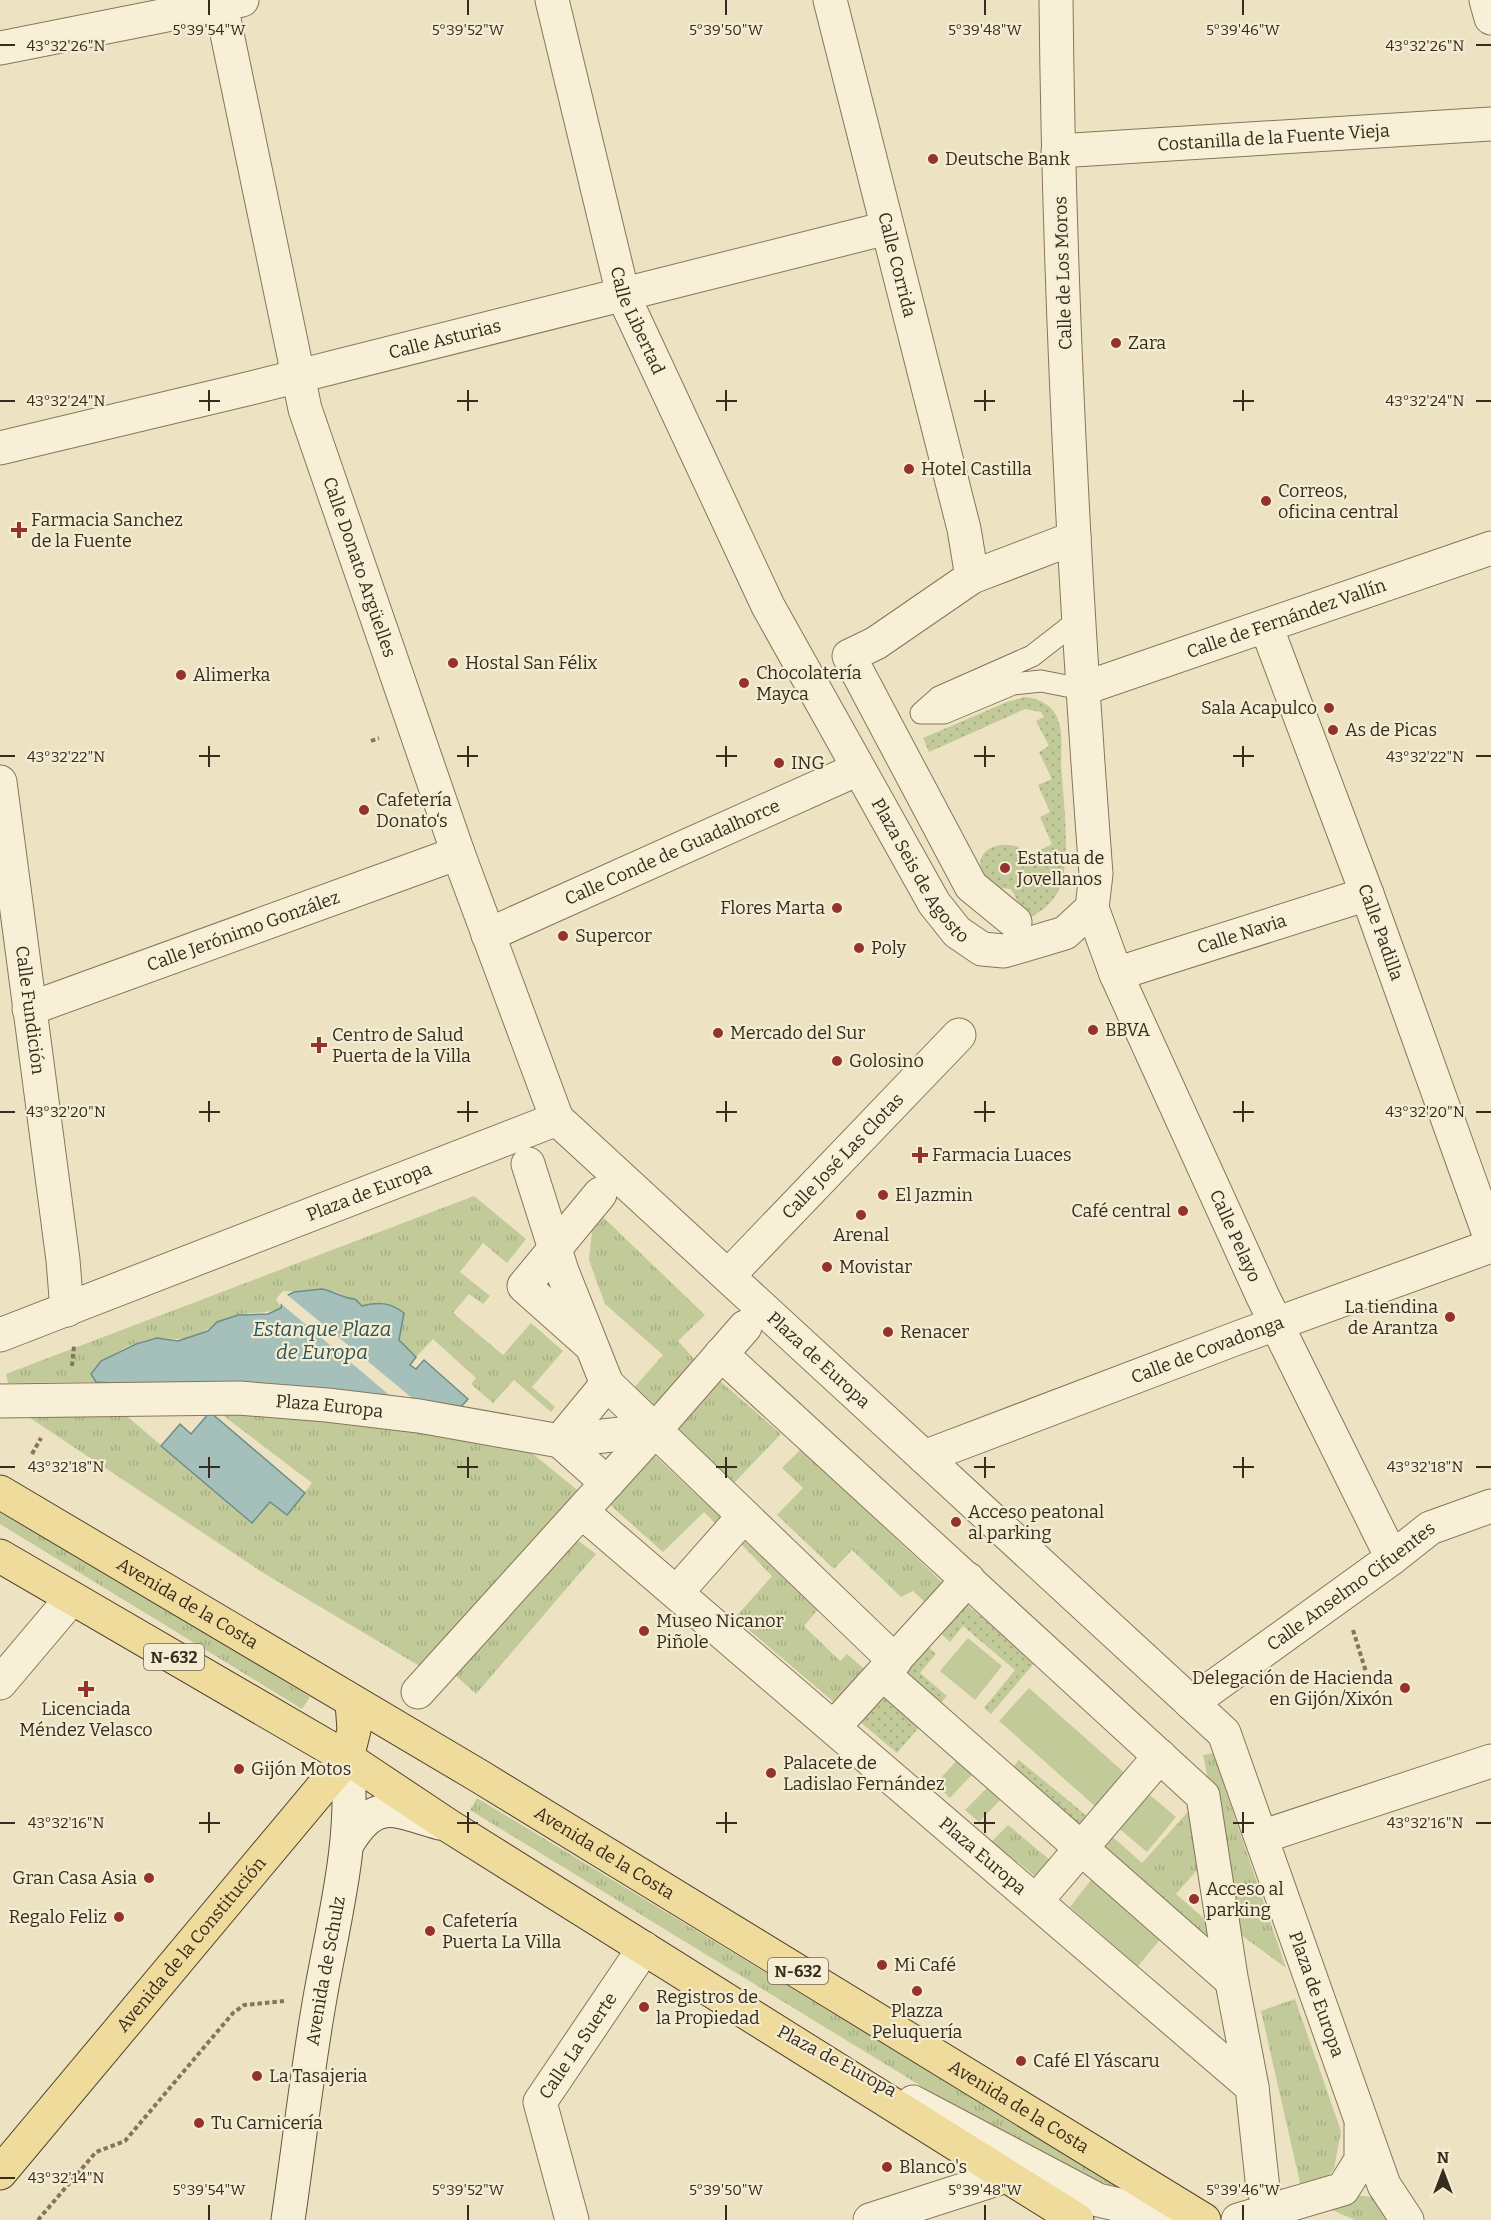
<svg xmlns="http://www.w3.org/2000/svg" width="1491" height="2220" font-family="Bitter,serif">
  <defs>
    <pattern id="grass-tufts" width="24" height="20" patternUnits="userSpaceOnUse" patternTransform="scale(1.5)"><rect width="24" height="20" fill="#c1ca98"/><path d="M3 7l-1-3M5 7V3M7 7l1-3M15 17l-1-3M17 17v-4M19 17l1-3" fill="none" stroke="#a6ae83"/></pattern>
    <pattern id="garden-dots" width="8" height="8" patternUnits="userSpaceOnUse" patternTransform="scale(1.5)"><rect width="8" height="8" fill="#c1ca98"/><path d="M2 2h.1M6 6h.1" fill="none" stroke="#a6ae83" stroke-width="1.8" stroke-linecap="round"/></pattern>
  </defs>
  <rect width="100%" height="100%" fill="#ede3c3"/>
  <g fill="url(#grass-tufts)">
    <path d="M474,1196L526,1239L507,1263L483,1243L460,1272L490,1296L483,1304L469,1294L453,1313L503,1355L531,1323L563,1351L532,1387L555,1407L551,1412L514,1380L493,1403L471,1384L476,1378L433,1339L416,1357L399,1340L404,1313C385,1299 383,1306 362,1306C353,1302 345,1295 336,1292C326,1288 296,1292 283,1291L276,1299L281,1308C265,1315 251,1311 236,1315C217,1320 210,1331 191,1337C179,1341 171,1338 159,1338C135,1339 105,1356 91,1374L96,1382L8,1383L6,1374Z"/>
    <polygon points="604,1218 705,1315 678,1341 696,1361 651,1408 631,1391 663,1355 605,1304 589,1260 592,1230"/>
    <polygon points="719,1380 781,1434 732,1485 672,1430"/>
    <polygon points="212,1407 285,1409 528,1450 581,1493 423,1668 265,1574 21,1412 122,1412 252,1523 271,1501 286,1515 312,1483"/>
    <polygon points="801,1449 946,1586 928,1605 913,1591 901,1597 852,1550 834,1569 777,1515 803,1488 782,1468"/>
    <polygon points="653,1454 730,1526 724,1532 704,1512 663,1552 609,1504"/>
    <polygon points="0,1508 310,1697 302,1709 0,1524"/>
    <polygon points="573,1537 596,1554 476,1694 455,1675"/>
    <polygon points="743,1540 820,1607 804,1626 840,1661 847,1654 871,1675 842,1709 735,1618 772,1576 740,1543"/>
    <polygon points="1213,1753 1286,1968 1240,1934 1203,1755"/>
    <polygon points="477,1798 1129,2192 1042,2160 470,1810"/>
    <polygon points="1194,1805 1199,1868 1176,1894 1215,1928 1205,1940 1096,1844 1106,1831 1142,1863"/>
    <polygon points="1008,1825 1056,1865 1041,1881 992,1841"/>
    <polygon points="1295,1999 1341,2131 1334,2169 1328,2176 1302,2192 1261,2011"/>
    <polygon points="1354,2195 1374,2197 1395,2220 1355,2220 1332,2210 1336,2202"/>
  </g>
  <g fill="#c1ca98">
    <polygon points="968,1638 1002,1666 975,1700 940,1671"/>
    <polygon points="1029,1688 1127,1775 1097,1808 999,1721"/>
    <polygon points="963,1754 978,1768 950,1798 935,1784"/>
    <polygon points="993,1782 1006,1794 979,1822 965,1810"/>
    <polygon points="1145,1791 1176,1817 1147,1852 1116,1826"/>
    <polygon points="1094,1876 1168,1930 1138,1966 1070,1907"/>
  </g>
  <g fill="url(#garden-dots)">
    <path d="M1025,697C1041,699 1055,706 1059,723C1063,735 1061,751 1061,764C1063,796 1071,855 1061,884C1056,901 1043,911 1027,919L1011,889L991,887C988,882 982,875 981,870C976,847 1002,841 1018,847L1026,857L1052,844L1040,817L1050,812L1038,785L1052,779L1039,752L1049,746L1036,721L1044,717L1041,712L1025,709L929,752L923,738L1007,702Z"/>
    <polygon points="962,1601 1036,1661 991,1714 984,1708 1015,1670 963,1626 950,1642 937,1630"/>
    <polygon points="924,1643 936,1654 920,1673 947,1696 937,1707 898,1673"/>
    <polygon points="888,1687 926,1719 897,1753 859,1721"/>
    <polygon points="1019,1760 1087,1816 1078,1827 1010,1771"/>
  </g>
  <g fill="#a5c0ba" stroke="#6c8e88" stroke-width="1.5">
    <path d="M322,1289C334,1291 344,1299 355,1299L362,1306C379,1302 390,1302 404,1313L399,1340L416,1357L410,1365L416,1369L424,1360L468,1399L460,1408L96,1382L91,1374L101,1361L136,1344L157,1338L178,1341L208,1331L217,1322L238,1315L268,1314L281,1308L282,1298L294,1292Z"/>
    <polygon points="210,1412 305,1493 287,1515 270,1502 252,1523 161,1446 180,1424 191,1434"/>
  </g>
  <polygon fill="#ede3c3" points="285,1293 417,1402 394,1399 279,1302 280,1296"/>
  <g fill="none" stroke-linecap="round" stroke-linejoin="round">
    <g stroke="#87755b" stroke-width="23">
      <polyline id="lane" points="1077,621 1032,656 939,697 921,713 944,713 1013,684 1041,681 1082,689"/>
    </g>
    <g stroke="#87755b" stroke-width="35">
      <g id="street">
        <path id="s1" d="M220,0L305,409L458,853L557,1119L1224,1733L1384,2185L1407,2220"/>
        <path id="s2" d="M552,0L623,295L768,606L934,903L957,932L982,949L1004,951L1065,933L1092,908L1096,874C1074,583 1059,292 1056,0"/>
        <path id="s3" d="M830,0L964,529L972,577L1074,538"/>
        <polyline points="1486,0 1491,18"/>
        <polyline points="0,48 242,0"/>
        <path id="s4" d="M1058,151L1491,124"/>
        <path id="s5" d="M0,448L247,389L887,228"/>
        <polyline points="972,577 876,643 849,656 971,886 1015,922"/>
        <path id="s6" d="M1266,626L1367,894L1491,1240"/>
        <path id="s7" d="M1082,689L1491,548"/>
        <path id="s8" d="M0,782L63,1260L67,1310"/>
        <path id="s9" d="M1092,908L1116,974L1263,1297L1392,1558"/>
        <path id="s10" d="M488,935L858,769"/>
        <path id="s11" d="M1116,974L1367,894"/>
        <path id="s12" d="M29,1009L458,853"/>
        <polyline points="528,1164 562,1271 607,1384 895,1661"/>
        <path id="s13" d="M728,1276L959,1035"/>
        <path id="s14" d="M0,1335L557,1119"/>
        <polyline points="588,1343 524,1286 600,1194"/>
        <polyline points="721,1354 1203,1796 1231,1977 1252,2087"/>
        <polyline points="607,1384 560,1441 607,1483"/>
        <path id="s15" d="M0,1401L239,1398L327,1405L419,1416L560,1441L655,1430"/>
        <path id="s16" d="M924,1457L1240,1337L1491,1246"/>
        <path id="s17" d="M582,1512L1252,2087L1263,2189"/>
        <polyline points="677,1592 744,1516"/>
        <polyline points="883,1674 1231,1980"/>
        <polyline points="0,1683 71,1599"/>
        <polyline points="418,1692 655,1430 745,1327"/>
        <path id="s18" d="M1191,1703L1392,1558L1430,1528L1491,1506"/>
        <polyline points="834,1727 968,1579"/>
        <polyline points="1261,1837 1491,1761"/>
        <polyline points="1036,1901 1160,1756"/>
        <polyline points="913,2102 1098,2200 1186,2220"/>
        <path id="s19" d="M572,2220L540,2102L644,1948"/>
        <polyline points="870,2220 1006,2176"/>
        <polyline points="1238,2220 1343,2189 1361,2160 1361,2127"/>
      </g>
    </g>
    <g stroke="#68563e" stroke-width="35">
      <g id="secondary">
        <path d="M349,1841C377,1796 396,1811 440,1823"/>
        <path id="s20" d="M288,2220C299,2146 307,2071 320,1998C334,1918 356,1839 347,1758"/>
      </g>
    </g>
    <g stroke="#54432f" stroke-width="35">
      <g id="primary">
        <path id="s21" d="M0,1492L479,1776L1204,2220"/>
        <polyline points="0,1556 347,1758 449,1826 1077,2220"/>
        <path id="s22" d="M0,2173L347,1758L354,1730L352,1702"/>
      </g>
    </g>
    <g stroke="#87755b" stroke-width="4" stroke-dasharray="4.5 3" stroke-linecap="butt">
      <polyline points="371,741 379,738"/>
      <polyline points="72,1366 74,1346"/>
      <polyline points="32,1454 41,1438"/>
      <polyline points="1353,1630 1366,1672"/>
      <polyline points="38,2220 96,2152 125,2141 233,2013 244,2005 284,2001"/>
    </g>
    <use href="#lane" stroke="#f8f0d6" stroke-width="21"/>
    <use href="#street" stroke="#f8f0d6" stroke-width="33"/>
    <use href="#secondary" stroke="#f8f0d6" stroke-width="33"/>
    <use href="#primary" stroke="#efdb9c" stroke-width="33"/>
  </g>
  <path fill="none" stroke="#372c1e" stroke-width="2" d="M209,0V15M468,0V15M726,0V15M985,0V15M1243,0V15M0,45H15M1476,45H1491M209,390V411M468,390V411M726,390V411M985,390V411M1243,390V411M0,401H15M199,401H220M457,401H478M716,401H737M974,401H995M1233,401H1254M1476,401H1491M209,746V767M468,746V767M726,746V767M985,746V767M1243,746V767M0,756H15M199,756H220M457,756H478M716,756H737M974,756H995M1233,756H1254M1476,756H1491M209,1101V1122M468,1101V1122M726,1101V1122M985,1101V1122M1243,1101V1122M0,1112H15M199,1112H220M457,1112H478M716,1112H737M974,1112H995M1233,1112H1254M1476,1112H1491M209,1457V1478M468,1457V1478M726,1457V1478M985,1457V1478M1243,1457V1478M0,1467H15M199,1467H220M457,1467H478M716,1467H737M974,1467H995M1233,1467H1254M1476,1467H1491M209,1812V1833M468,1812V1833M726,1812V1833M985,1812V1833M1243,1812V1833M0,1823H15M199,1823H220M457,1823H478M716,1823H737M974,1823H995M1233,1823H1254M1476,1823H1491M0,2178H15M209,2205V2220M468,2205V2220M726,2205V2220M985,2205V2220M1243,2205V2220"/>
  <g fill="#94332c" stroke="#f4edd3" stroke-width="2">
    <circle cx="933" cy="159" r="6"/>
    <circle cx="1116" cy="343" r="6"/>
    <circle cx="909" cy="469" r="6"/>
    <circle cx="1266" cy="501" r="6"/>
    <path d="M16 521h6v6h6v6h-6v6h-6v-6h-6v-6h6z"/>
    <circle cx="453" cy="663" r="6"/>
    <circle cx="181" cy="675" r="6"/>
    <circle cx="744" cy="683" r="6"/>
    <circle cx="1329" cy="708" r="6"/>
    <circle cx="1333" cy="730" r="6"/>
    <circle cx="779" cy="763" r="6"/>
    <circle cx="364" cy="810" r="6"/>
    <circle cx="1005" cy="868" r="6"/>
    <circle cx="837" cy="908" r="6"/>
    <circle cx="563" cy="936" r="6"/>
    <circle cx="859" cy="948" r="6"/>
    <circle cx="1093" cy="1030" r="6"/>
    <circle cx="718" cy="1033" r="6"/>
    <path d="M316 1036h6v6h6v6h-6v6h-6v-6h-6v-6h6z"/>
    <circle cx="837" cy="1061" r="6"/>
    <path d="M917 1146h6v6h6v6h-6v6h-6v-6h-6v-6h6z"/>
    <circle cx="883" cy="1195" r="6"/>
    <circle cx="1183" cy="1211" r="6"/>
    <circle cx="861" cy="1215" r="6"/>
    <circle cx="827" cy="1267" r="6"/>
    <circle cx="1450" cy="1317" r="6"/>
    <circle cx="888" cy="1332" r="6"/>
    <circle cx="956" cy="1522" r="6"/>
    <circle cx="644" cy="1631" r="6"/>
    <circle cx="1405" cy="1688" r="6"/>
    <path d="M83 1680h6v6h6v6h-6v6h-6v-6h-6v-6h6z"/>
    <circle cx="239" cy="1769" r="6"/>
    <circle cx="771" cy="1773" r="6"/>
    <circle cx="149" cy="1878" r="6"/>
    <circle cx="1194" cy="1899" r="6"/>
    <circle cx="119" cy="1917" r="6"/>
    <circle cx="430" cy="1931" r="6"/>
    <circle cx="882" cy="1965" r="6"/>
    <circle cx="917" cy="1991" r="6"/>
    <circle cx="644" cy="2007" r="6"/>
    <circle cx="1021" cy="2061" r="6"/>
    <circle cx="257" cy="2076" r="6"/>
    <circle cx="199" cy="2123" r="6"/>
    <circle cx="887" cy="2167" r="6"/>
  </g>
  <g text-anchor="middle" stroke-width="4.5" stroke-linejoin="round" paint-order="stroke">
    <g fill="#f4edd3" stroke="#706654" stroke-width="1.5">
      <rect x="144" y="1644" width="60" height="26" rx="4.5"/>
      <rect x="768" y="1958" width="60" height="26" rx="4.5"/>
    </g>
    <g font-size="16" font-weight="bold" fill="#372c1e">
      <text x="174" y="1663">N-632</text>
      <text x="798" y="1977">N-632</text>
    </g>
    <g font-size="18" fill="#372c1e" stroke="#f4edd3">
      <text dy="6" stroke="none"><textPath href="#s4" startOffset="216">Costanilla de la Fuente Vieja</textPath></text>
      <text dy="6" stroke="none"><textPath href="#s3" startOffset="273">Calle Corrida</textPath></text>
      <text transform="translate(1063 273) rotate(-92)" y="6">Calle de Los Moros</text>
      <text dy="6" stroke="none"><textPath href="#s2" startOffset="332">Calle Libertad</textPath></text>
      <text dy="6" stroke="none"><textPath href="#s5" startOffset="458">Calle Asturias</textPath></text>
      <text dy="6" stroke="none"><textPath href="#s1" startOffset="585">Calle Donato Argüelles</textPath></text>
      <text dy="6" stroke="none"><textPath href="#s7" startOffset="216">Calle de Fernández Vallín</textPath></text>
      <text dy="6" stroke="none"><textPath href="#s10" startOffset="202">Calle Conde de Guadalhorce</textPath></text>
      <text dy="6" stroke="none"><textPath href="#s2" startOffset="952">Plaza Seis de Agosto</textPath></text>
      <text dy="6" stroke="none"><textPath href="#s12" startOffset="228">Calle Jerónimo González</textPath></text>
      <text dy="6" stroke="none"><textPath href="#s6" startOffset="327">Calle Padilla</textPath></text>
      <text dy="6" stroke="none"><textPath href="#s11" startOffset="132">Calle Navia</textPath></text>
      <text dy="6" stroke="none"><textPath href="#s8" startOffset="230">Calle Fundición</textPath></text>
      <text dy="6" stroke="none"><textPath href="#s13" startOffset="166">Calle José Las Clotas</textPath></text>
      <text dy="6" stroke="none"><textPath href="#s14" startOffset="396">Plaza de Europa</textPath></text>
      <text dy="6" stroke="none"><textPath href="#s9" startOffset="358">Calle Pelayo</textPath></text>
      <text dy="6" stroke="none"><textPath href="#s16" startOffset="303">Calle de Covadonga</textPath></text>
      <text dy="6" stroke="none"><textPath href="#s1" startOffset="1527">Plaza de Europa</textPath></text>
      <text dy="6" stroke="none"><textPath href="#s15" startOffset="330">Plaza Europa</textPath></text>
      <text dy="6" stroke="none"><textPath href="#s18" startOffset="198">Calle Anselmo Cifuentes</textPath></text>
      <text dy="6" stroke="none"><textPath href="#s21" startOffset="218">Avenida de la Costa</textPath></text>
      <text dy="6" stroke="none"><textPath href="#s21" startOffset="704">Avenida de la Costa</textPath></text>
      <text dy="6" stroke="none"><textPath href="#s17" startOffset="528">Plaza Europa</textPath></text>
      <text dy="6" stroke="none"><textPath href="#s22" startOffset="298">Avenida de la Constitución</textPath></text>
      <text dy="6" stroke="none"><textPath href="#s20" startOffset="252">Avenida de Schulz</textPath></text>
      <text dy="6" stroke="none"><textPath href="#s1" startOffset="2355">Plaza de Europa</textPath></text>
      <text dy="6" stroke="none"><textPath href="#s19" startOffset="190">Calle La Suerte</textPath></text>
      <text transform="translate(837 2061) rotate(28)" y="6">Plaza de Europa</text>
      <text dy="6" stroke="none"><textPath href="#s21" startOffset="1190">Avenida de la Costa</textPath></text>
    </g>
    <g font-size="18" fill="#372c1e" stroke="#f4edd3" text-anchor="start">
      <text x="945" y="165">Deutsche Bank</text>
      <text x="1128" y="349">Zara</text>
      <text x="921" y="475">Hotel Castilla</text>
      <text x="1278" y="497">Correos,<tspan x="1278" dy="21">oficina central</tspan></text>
      <text x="31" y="526">Farmacia Sanchez<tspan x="31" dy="21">de la Fuente</tspan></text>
      <text x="465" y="669">Hostal San Félix</text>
      <text x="756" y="679">Chocolatería<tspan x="756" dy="21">Mayca</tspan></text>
      <text x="193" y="681">Alimerka</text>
      <text x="1317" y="714" text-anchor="end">Sala Acapulco</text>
      <text x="1345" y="736">As de Picas</text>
      <text x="791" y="769">ING</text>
      <text x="376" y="806">Cafetería<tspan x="376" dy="21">Donato‘s</tspan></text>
      <text x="1017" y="864">Estatua de<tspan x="1017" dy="21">Jovellanos</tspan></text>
      <text x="825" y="914" text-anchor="end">Flores Marta</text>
      <text x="575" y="942">Supercor</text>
      <text x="871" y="954">Poly</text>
      <text x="1105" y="1036">BBVA</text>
      <text x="730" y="1039">Mercado del Sur</text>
      <text x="332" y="1041">Centro de Salud<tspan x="332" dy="21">Puerta de la Villa</tspan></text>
      <text x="849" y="1067">Golosino</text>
      <text x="932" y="1161">Farmacia Luaces</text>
      <text x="895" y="1201">El Jazmin</text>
      <text x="1171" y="1217" text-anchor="end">Café central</text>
      <text x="861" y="1241" text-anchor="middle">Arenal</text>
      <text x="839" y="1273">Movistar</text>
      <text x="1438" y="1313" text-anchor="end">La tiendina<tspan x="1438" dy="21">de Arantza</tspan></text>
      <text x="900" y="1338">Renacer</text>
      <text x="968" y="1518">Acceso peatonal<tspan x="968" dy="21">al parking</tspan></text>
      <text x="656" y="1627">Museo Nicanor<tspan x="656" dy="21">Piñole</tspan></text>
      <text x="1393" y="1684" text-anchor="end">Delegación de Hacienda<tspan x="1393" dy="21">en Gijón/Xixón</tspan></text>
      <text x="86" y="1715" text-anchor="middle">Licenciada<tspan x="86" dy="21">Méndez Velasco</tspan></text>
      <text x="783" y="1769">Palacete de<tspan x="783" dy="21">Ladislao Fernández</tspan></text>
      <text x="251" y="1775">Gijón Motos</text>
      <text x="137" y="1884" text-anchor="end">Gran Casa Asia</text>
      <text x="1206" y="1895">Acceso al<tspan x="1206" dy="21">parking</tspan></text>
      <text x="107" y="1923" text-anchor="end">Regalo Feliz</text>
      <text x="442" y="1927">Cafetería<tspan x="442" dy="21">Puerta La Villa</tspan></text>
      <text x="894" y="1971">Mi Café</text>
      <text x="656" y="2003">Registros de<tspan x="656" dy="21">la Propiedad</tspan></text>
      <text x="917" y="2017" text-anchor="middle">Plazza<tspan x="917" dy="21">Peluquería</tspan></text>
      <text x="1033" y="2067">Café El Yáscaru</text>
      <text x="269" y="2082">La Tasajeria</text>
      <text x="211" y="2129">Tu Carnicería</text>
      <text x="899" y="2173">Blanco's</text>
    </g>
    <g font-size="20" font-style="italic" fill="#2e5656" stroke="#f4edd3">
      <text x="322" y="1336">Estanque Plaza<tspan x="322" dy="23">de Europa</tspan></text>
    </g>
  </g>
  <g font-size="15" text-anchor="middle" fill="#372c1e" stroke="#f4edd3" stroke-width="4.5" stroke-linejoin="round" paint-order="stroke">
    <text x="209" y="35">5°39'54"W</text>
    <text x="468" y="35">5°39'52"W</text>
    <text x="726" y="35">5°39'50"W</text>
    <text x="985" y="35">5°39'48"W</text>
    <text x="1243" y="35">5°39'46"W</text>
    <text x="66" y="51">43°32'26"N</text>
    <text x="1425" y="51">43°32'26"N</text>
    <text x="66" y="406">43°32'24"N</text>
    <text x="1425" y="406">43°32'24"N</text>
    <text x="66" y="762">43°32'22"N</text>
    <text x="1425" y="762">43°32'22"N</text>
    <text x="66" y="1117">43°32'20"N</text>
    <text x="1425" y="1117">43°32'20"N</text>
    <text x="66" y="1472">43°32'18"N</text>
    <text x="1425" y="1472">43°32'18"N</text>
    <text x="66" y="1828">43°32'16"N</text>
    <text x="1425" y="1828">43°32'16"N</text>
    <text x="66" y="2183">43°32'14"N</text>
    <text x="209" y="2195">5°39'54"W</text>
    <text x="468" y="2195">5°39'52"W</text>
    <text x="726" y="2195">5°39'50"W</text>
    <text x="985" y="2195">5°39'48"W</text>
    <text x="1243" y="2195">5°39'46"W</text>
  </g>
  <g transform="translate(1443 2172)" stroke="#f4edd3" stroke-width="4.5" paint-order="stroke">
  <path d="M0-4.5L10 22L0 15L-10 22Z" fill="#372c1e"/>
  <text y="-9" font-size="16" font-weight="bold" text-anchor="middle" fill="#372c1e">N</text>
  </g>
</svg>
